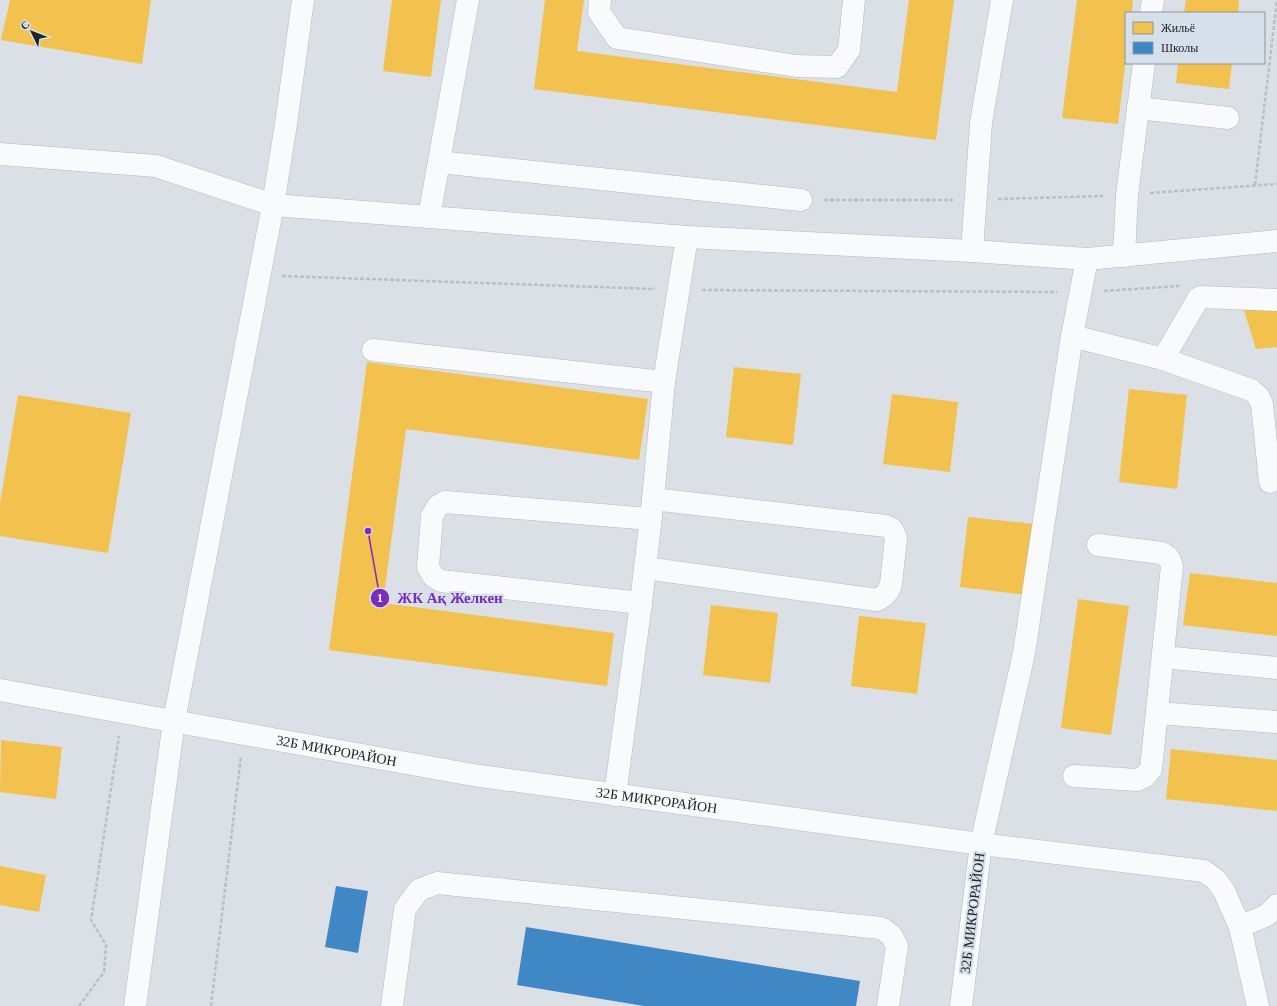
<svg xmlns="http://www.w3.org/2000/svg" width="1277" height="1006" font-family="'Times New Roman',serif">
  <rect width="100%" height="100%" fill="#dae0e5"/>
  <g fill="#f2c14e">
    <polygon points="10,0 151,0 142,64 1,40"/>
    <polygon points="392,0 441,0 431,77 383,71"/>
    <polygon points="545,0 584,0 577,51 897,92 909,0 954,0 936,140 534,89"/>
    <polygon points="1077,0 1133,0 1132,13 1126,13 1126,58 1118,124 1062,118"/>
    <polygon points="1186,0 1239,0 1238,13 1184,13"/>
    <polygon points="1178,63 1232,63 1229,89 1176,83"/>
    <polygon points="1243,307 1277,308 1277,347 1256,349"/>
    <polygon points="367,362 648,399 639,460 406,429 383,603 614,633 607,686 329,650"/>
    <polygon points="734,367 801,374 793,445 726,437"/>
    <polygon points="1129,389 1187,395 1177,489 1119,482"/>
    <polygon points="892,394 958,402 950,472 883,464"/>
    <polygon points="18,395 131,413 108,553 0,536 0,503"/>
    <polygon points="968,517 1035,524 1027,595 960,587"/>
    <polygon points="1190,573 1277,583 1277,636 1183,625"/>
    <polygon points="1078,599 1129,606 1111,735 1061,728"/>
    <polygon points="711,605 778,613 770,683 703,675"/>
    <polygon points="859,616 926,623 917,694 851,686"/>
    <polygon points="1,740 62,747 56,799 0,792"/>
    <polygon points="1171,749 1277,760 1277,811 1166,799"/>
    <polygon points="0,866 46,875 39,912 0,905"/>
  </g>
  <g fill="#3f88c5">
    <polygon points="336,886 368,891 358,953 325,947"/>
    <polygon points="526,927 860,981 856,1006 644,1006 517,985"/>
  </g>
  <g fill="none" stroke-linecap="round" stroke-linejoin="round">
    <g stroke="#b5babd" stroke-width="23">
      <g id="minor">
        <polyline points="600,0 599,12 617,38 796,66 837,67 849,50 854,0"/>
        <polyline points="1151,13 1153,0"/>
        <polyline points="1138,108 1228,118"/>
        <polyline points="0,154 156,166 273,205 687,237 972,251 1087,259 1277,241"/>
        <polyline points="439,162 801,200"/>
        <polyline points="429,217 468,0"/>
        <polyline points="972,251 981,123 1002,0"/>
        <polyline points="1124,256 1127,195 1144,63"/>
        <polyline points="1087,259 1072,336 1024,653 981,844 1204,871 1216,880 1224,891 1240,927 1258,1006"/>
        <polyline points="1072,336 1163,359 1251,390 1258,396 1262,404 1270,482"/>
        <polyline points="373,350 664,382"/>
        <polyline points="1163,359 1198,299 1201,297 1277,300"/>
        <path d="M645,568L877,600C885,596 889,592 891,584L896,538L892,529L886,526L653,499"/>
        <polyline points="641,603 441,581 433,576 428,567 432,516 438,506 445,502 650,519"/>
        <polyline points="1163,657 1277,668"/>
        <path id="s1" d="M0,690L473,775L981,844L961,1006"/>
        <polyline points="1157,713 1277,722"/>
        <polyline points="1074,776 1137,780 1144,777 1151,769 1172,566 1169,558 1162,553 1098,545"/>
        <polyline points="615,795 641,603 653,499 664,382 687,237"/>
        <polyline points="1240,927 1267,915 1277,905"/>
        <polyline points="135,1006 174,721 273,205 286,124 303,0"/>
        <polyline points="392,1006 405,909 419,890 437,883 881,928 891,935 897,946 888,1006"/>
      </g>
    </g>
    <g stroke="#bdbfc1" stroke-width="2.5" stroke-dasharray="4 2" stroke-linecap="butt">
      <polyline points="1255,185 1277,0"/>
      <polyline points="1150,193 1277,184"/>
      <polyline points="998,199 1103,196"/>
      <polyline points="824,200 953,200"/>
      <polyline points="282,276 655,289"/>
      <polyline points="702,290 1057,292"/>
      <polyline points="1104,291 1179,286"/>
      <polyline points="79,1006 104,972 106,945 91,920 119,736"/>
      <polyline points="211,1006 241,756"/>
    </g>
    <use href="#minor" stroke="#f9fafb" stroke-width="22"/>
  </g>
  <g text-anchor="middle" stroke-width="4" stroke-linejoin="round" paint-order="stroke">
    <g font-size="14" fill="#202428" stroke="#d5e0ea">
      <text dy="5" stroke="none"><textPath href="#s1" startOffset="342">32Б МИКРОРАЙОН</textPath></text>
      <text dy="5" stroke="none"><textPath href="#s1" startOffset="666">32Б МИКРОРАЙОН</textPath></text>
      <text transform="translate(972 913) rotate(-83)" y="5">32Б МИКРОРАЙОН</text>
    </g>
  </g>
  <path fill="none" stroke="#7b2cbf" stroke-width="1.5" d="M368 531L380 598"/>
  <g fill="#7b2cbf" stroke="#d5e0ea" stroke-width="1.5">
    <circle cx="368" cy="531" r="4"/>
    <circle cx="380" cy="598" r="10"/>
  </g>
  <g font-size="12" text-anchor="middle" font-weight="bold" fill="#fff">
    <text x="380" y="602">1</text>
  </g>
  <g font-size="15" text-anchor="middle" font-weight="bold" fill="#7b2cbf" stroke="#d5e0ea" stroke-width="4" stroke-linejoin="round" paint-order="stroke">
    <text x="450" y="603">ЖК Ақ Желкен</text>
  </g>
  <rect x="1125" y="12" width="140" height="52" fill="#d5e0ea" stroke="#8d959c"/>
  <rect x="1133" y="22" width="20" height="12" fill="#f2c14e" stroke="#8d959c"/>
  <text x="1161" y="32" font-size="12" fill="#202428">Жильё</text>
  <rect x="1133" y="42" width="20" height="12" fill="#3f88c5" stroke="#8d959c"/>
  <text x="1161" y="52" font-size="12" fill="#202428">Школы</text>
  <g transform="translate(32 32) rotate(313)" stroke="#d5e0ea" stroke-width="3" paint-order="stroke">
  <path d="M0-3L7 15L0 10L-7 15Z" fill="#202428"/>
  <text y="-6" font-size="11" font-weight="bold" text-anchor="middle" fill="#202428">С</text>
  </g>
</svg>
